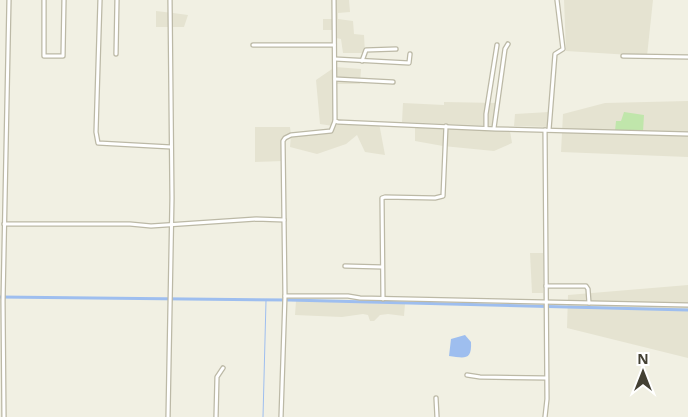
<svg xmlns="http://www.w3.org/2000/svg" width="688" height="417" font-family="'Noto Sans',sans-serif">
  <rect width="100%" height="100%" fill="#f1f0e3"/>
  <g fill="#e5e3d1">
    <polygon points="332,0 349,0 350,12 338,13 338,19 353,21 354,34 364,35 365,53 343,53 341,39 336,38 336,30 323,30 323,19 332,19"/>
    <polygon points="564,0 653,0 647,56 566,51"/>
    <polygon points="156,11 173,13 188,15 184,27 156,27"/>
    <polygon points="335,67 361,69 360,84 335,84 335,120 379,123 385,155 365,152 357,135 346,144 317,154 290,147 291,136 283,141 283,161 255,162 255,127 290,127 291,135 331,131 333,126 320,124 316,80"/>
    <polygon points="688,101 688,157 561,152 563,114 605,103"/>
    <polygon points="444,102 497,103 496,126 402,122 403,103 444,105"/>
    <polygon points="549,112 549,127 514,126 515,114"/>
    <polygon points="415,127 510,131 512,143 494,151 443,146 415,141"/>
    <polygon points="530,253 543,253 543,293 532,293"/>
    <polygon points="688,285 688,358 567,328 568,295"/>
    <polygon points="296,301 405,304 404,316 388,314 380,315 374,321 370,321 368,315 363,314 342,317 295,315"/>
  </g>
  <polygon fill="#c0e6ab" points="624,112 644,115 643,132 615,131 616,121 621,121"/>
  <path fill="#9ebeef" d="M465,335L471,342C472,361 464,358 449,356L451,339Z"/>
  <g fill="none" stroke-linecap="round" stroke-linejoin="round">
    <polyline stroke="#9ebeef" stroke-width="1" points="263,417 266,301"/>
    <polyline stroke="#9ebeef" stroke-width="3" points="0,297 289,300 688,310"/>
    <g stroke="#bcb9a6" stroke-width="5.5">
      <g id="street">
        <polyline points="44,0 44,56 63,56 64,0"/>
        <polyline points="100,0 96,132 98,143 171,147"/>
        <polyline points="334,0 335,121 338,122 496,129 688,134"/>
        <polyline points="253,45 334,45"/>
        <polyline points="116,54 117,0"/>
        <polyline points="623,56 688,57"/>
        <polyline points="335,59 409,63 410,54"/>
        <polyline points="362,61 366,50 396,49"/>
        <polyline points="335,79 393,82"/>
        <polyline points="486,128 486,114 497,45"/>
        <polyline points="494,128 505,49 508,44"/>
        <polyline points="545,130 547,399 545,417"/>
        <polyline points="549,130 555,54 563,49 557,0"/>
        <polyline points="4,224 130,224 151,226 256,219 284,220"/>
        <polyline points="345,266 382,267"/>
        <polyline points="546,286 586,286 588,289 589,303"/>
        <polyline points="285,296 348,296 360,298 688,305"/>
        <polyline points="383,299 382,198 385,197 435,198 443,196 446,126"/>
        <polyline points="467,375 480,377 546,378"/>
        <polyline points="436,398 437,417"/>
        <polyline points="4,417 3,301 9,0"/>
        <polyline points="168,417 172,198 170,0"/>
        <polyline points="216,417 217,377 223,368"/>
        <polyline points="281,417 285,296 283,141 285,138 291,135 331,131 335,121"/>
      </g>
    </g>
    <use href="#street" stroke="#fff" stroke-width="3"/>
  </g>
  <g transform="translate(643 372)" stroke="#ffffff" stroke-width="4" paint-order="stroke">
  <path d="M0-4L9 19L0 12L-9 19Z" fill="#434033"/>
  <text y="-8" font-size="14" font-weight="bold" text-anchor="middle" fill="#434033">N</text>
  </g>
</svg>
